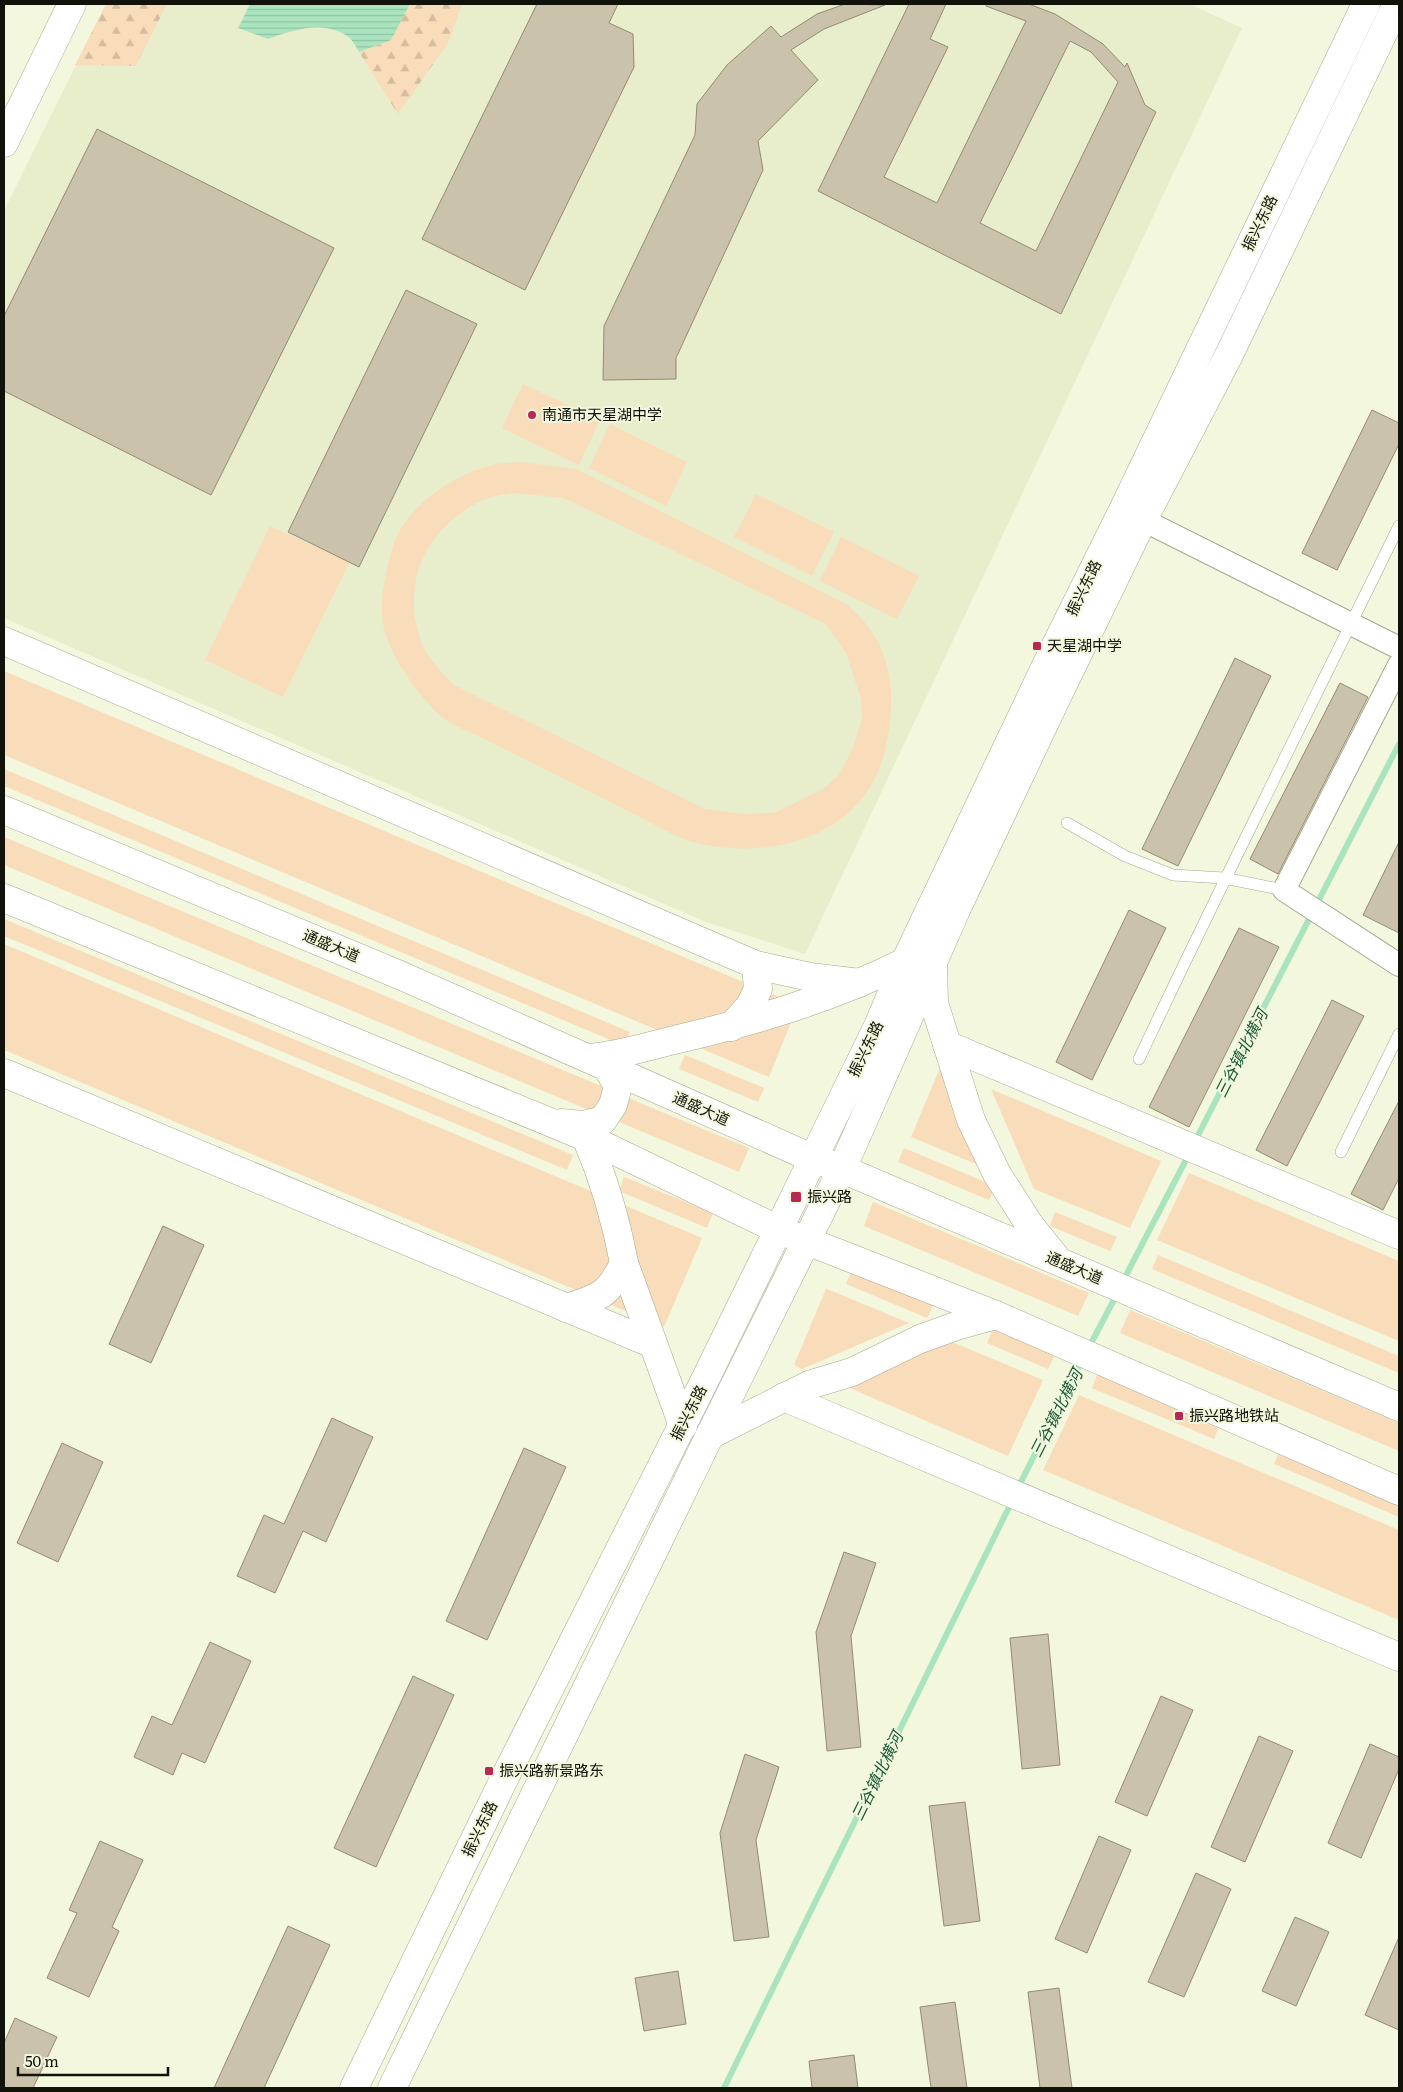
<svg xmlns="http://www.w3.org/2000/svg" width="1403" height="2092" font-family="Literata,'Noto Sans SC',serif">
  <defs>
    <pattern id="forest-firs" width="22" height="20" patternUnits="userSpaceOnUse" patternTransform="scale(1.25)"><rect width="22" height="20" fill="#f9dcba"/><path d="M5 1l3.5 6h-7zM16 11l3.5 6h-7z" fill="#d4bc9f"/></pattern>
    <pattern id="water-rules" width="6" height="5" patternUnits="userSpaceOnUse" patternTransform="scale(1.25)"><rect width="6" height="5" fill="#aae4be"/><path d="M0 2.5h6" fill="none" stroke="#91c3a2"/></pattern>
  </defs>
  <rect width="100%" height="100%" fill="#f3f7dd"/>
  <polygon fill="#e8edcc" points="106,4 1189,4 1242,28 805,954 706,922 4,618 4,211"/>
  <g fill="#f9dcba" fill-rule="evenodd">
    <polygon points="523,384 600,420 579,465 502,428"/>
    <polygon points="610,424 687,462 666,506 589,468"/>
    <path d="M520,462L576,469L846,604C893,642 898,694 885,750C865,838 767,863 689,841C676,837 663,829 651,823C624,809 596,795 568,781C539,766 509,751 480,737C469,731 453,726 443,718C422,700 396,664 387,638C376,610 385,574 393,546C405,508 451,476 489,466C498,463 510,463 520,462ZM513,493L564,498L826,624L846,653L861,699L862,719L853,748L839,775L823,789L774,813L742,814L705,809L454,685C442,672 425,656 420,639C401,579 428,526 483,500C492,496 504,495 513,493Z"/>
    <polygon points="756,494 834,532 812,576 734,537"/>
    <polygon points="270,526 350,562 283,697 205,660"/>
    <polygon points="841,537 919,576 897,619 820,581"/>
    <polygon points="4,671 798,1005 769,1077 4,755"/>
    <polygon points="4,769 630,1032 625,1046 4,786"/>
    <polygon points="4,837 606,1088 596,1113 4,865"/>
    <polygon points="4,919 573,1155 567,1170 4,936"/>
    <polygon points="4,944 702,1238 664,1327 4,1050"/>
    <polygon points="685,1055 764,1088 758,1102 679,1069"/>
    <polygon points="940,1068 951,1073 983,1167 911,1137"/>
    <polygon points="991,1089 1161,1161 1130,1228 1034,1189"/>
    <polygon points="628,1098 749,1148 739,1172 619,1122"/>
    <polygon points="904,1148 995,1186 989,1200 898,1162"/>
    <polygon points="1189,1173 1399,1261 1399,1341 1157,1240"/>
    <polygon points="624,1177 713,1213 707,1228 619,1191"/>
    <polygon points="873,1202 1089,1293 1078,1316 864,1226"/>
    <polygon points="1055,1212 1117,1237 1110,1251 1050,1226"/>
    <polygon points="1158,1255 1399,1356 1399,1373 1152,1269"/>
    <polygon points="852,1270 934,1304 927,1318 846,1284"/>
    <polygon points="826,1289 827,1289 909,1323 802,1369 794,1365"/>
    <polygon points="1130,1310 1399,1423 1399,1451 1120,1333"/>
    <polygon points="993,1329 1055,1355 1048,1369 987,1343"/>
    <polygon points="950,1341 1043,1380 1008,1456 845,1386"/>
    <polygon points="1098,1373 1220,1424 1214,1439 1092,1388"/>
    <polygon points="1079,1395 1399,1530 1399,1620 1043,1470"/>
    <polygon points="1280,1450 1399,1500 1399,1517 1274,1464"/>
  </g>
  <g fill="url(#forest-firs)">
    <polygon points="106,4 167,4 136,66 75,65"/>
    <polygon points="410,4 462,4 448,43 398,114 359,52 391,40"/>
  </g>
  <path fill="url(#water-rules)" d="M250,4H410L391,40L359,52C356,47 352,39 347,36C323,20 292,30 268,39L238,28Z"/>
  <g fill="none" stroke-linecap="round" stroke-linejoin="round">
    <g stroke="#aae4be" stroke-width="6">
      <polyline points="1194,1143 1399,744"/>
      <polyline points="1122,1283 1189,1154"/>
      <polyline points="1088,1349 1117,1294"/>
      <polyline points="1017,1490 1082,1360"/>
      <polyline points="724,2088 1012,1501"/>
    </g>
  </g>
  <g fill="#cac2aa" stroke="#928b75" fill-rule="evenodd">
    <polygon points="537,4 618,4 609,23 633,34 634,67 525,290 422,239"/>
    <polygon points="845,4 885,5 824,29 791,50 818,80 758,141 763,170 676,358 676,379 603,380 604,326 695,135 697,104 727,65 771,26 781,37 817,14"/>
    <path d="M909,4H946L930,39L948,47L884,177L937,203L1026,21L986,6V4H1029L1055,14L1103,44L1125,67L1127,63L1145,105L1156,112L1061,314L818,191ZM1070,41L1091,52L1118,82L1036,251L980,223Z"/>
    <polygon points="97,129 334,248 211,495 4,391 4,316"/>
    <polygon points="406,290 477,324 359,567 288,532"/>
    <polygon points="1372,410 1399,423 1399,444 1337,570 1302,553"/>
    <polygon points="1235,658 1271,676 1178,866 1142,849"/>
    <polygon points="1340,683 1368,697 1278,874 1250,859"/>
    <polygon points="1399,842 1399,933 1363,915"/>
    <polygon points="1129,910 1166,928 1092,1080 1056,1062"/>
    <polygon points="1239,928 1279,947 1189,1127 1149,1107"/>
    <polygon points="1332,1000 1364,1016 1287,1166 1256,1150"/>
    <polygon points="1399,1101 1399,1178 1383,1210 1351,1194"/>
    <polygon points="163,1226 204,1245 151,1363 109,1344"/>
    <polygon points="332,1418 373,1437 326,1542 303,1531 275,1593 237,1576 264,1515 284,1524"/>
    <polygon points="62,1443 103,1462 58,1562 17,1543"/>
    <polygon points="524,1448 566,1467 487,1640 446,1621"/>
    <polygon points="844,1552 876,1563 851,1636 861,1747 827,1751 816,1632"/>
    <polygon points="1048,1634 1060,1765 1022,1769 1010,1638"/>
    <polygon points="210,1642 251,1661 205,1763 182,1753 173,1775 134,1757 152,1716 172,1725"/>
    <polygon points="413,1676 454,1695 376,1867 334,1848"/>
    <polygon points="1161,1696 1193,1710 1147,1816 1115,1802"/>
    <polygon points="1259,1736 1293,1751 1245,1862 1211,1847"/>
    <polygon points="1370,1744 1399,1757 1399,1769 1361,1858 1328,1843"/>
    <polygon points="745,1754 779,1767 756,1840 769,1937 734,1941 720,1833"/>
    <polygon points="965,1802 980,1921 944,1926 929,1806"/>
    <polygon points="1099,1836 1131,1850 1087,1953 1055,1939"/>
    <polygon points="100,1841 143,1860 112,1927 119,1931 89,1997 47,1978 77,1913 69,1910"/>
    <polygon points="1196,1873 1231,1889 1184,1997 1148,1982"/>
    <polygon points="1295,1917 1329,1932 1296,2006 1262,1991"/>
    <polygon points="288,1926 330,1945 264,2088 214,2088"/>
    <polygon points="1399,1937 1399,2030 1365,2015"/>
    <polygon points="678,1971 686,2024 644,2031 635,1978"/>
    <polygon points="1059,1988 1072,2088 1040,2088 1028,1992"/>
    <polygon points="955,2002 967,2088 931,2088 920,2007"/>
    <polygon points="15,2018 57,2037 33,2088 4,2088 4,2043"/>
    <polygon points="854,2055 858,2088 812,2088 809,2061"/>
  </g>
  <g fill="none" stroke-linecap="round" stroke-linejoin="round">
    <g stroke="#a5a890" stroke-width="12">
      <g id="lane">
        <polyline points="1067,823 1125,856 1173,875 1224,878 1284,890"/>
        <path d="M1139,1059C1223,880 1312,704 1399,526"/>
        <polyline points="1341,1152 1399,1034"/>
      </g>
    </g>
    <g stroke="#a5a890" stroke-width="24">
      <g id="street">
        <polyline points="1127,512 1399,648"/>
        <polyline points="1399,665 1284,890 1399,965"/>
      </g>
    </g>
    <g stroke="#a5a890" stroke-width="29">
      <g id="secondary">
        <polyline points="4,143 72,4"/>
        <polyline points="4,641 756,965 810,977 860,983"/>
        <polyline points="731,1027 750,1006 758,989 756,965"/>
        <polyline points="947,1045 1399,1235"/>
        <polyline points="4,1073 651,1343"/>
        <path d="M566,1308C600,1297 608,1296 624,1263"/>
        <polyline points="784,1397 1399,1657"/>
        <polyline points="354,2088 505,1777 698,1394 878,1026 905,962 1052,653 1123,510 1366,4"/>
        <polyline points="392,2088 710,1435 842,1169 956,910 1055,701 1143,520 1229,355 1397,4"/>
      </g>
    </g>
    <g stroke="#a5a890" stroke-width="29">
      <g id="primary">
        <polyline points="4,810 402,976 812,1158 842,1169 1399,1407"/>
        <polyline points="4,898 586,1137 779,1230 996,1315 1399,1491"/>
        <polyline points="933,961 934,1003 971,1120 997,1174 1029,1224 1057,1259"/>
        <path d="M588,1058C616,1056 642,1048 670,1041C754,1021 828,1000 905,962"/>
        <polyline points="561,1123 583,1125 603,1120 613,1105 618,1086 607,1067"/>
        <path d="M586,1137C603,1177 616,1220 624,1263L683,1426"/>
        <polyline points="710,1435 809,1385 852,1372 920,1339 956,1326 996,1315"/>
      </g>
    </g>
    <use href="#lane" stroke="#fff" stroke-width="11"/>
    <use href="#street" stroke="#fff" stroke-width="22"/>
    <use href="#secondary" stroke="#fff" stroke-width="28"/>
    <use href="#primary" stroke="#fff" stroke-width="28"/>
  </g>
  <g fill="#b82853" stroke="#f3f7dd" stroke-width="2">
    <circle cx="532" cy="415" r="5"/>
    <rect x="1032" y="641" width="10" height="10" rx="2.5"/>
    <rect x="790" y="1191" width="12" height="12" rx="2.5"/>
    <rect x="1174" y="1411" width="10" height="10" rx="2.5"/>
    <rect x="484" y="1766" width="10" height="10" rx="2.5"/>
  </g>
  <g text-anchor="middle" stroke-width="4" stroke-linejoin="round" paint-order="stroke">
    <g font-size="15" fill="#111209" stroke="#f3f7dd">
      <text transform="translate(1260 223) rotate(-64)" y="5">振兴东路</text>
      <text transform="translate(1084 588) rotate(-64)" y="5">振兴东路</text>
      <text transform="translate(331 946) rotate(23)" y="5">通盛大道</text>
      <text transform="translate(866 1049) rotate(-64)" y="5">振兴东路</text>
      <text transform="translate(701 1109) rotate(24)" y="5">通盛大道</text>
      <text transform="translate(1074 1268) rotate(23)" y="5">通盛大道</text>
      <text transform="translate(689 1413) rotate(-63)" y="5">振兴东路</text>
      <text transform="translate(480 1829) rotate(-64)" y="5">振兴东路</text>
    </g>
    <g font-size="15" fill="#111209" stroke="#f3f7dd" text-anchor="start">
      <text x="542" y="420">南通市天星湖中学</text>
      <text x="1047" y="651">天星湖中学</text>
      <text x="807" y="1202">振兴路</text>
      <text x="1189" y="1421">振兴路地铁站</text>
      <text x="499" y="1776">振兴路新景路东</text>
    </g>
    <g font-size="16" font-style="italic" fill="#175936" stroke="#f3f7dd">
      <text transform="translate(1241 1053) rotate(-63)" y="6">三谷镇北横河</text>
      <text transform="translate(1056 1413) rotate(-63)" y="6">三谷镇北横河</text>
      <text transform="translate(877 1776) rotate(-64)" y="6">三谷镇北横河</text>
    </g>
  </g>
  <rect width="1403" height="2092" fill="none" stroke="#111209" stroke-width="10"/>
  <path d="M18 2067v8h150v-8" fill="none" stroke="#111209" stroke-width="2.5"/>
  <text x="25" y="2067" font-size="15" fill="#111209" stroke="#f3f7dd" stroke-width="4" paint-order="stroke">50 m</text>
</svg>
